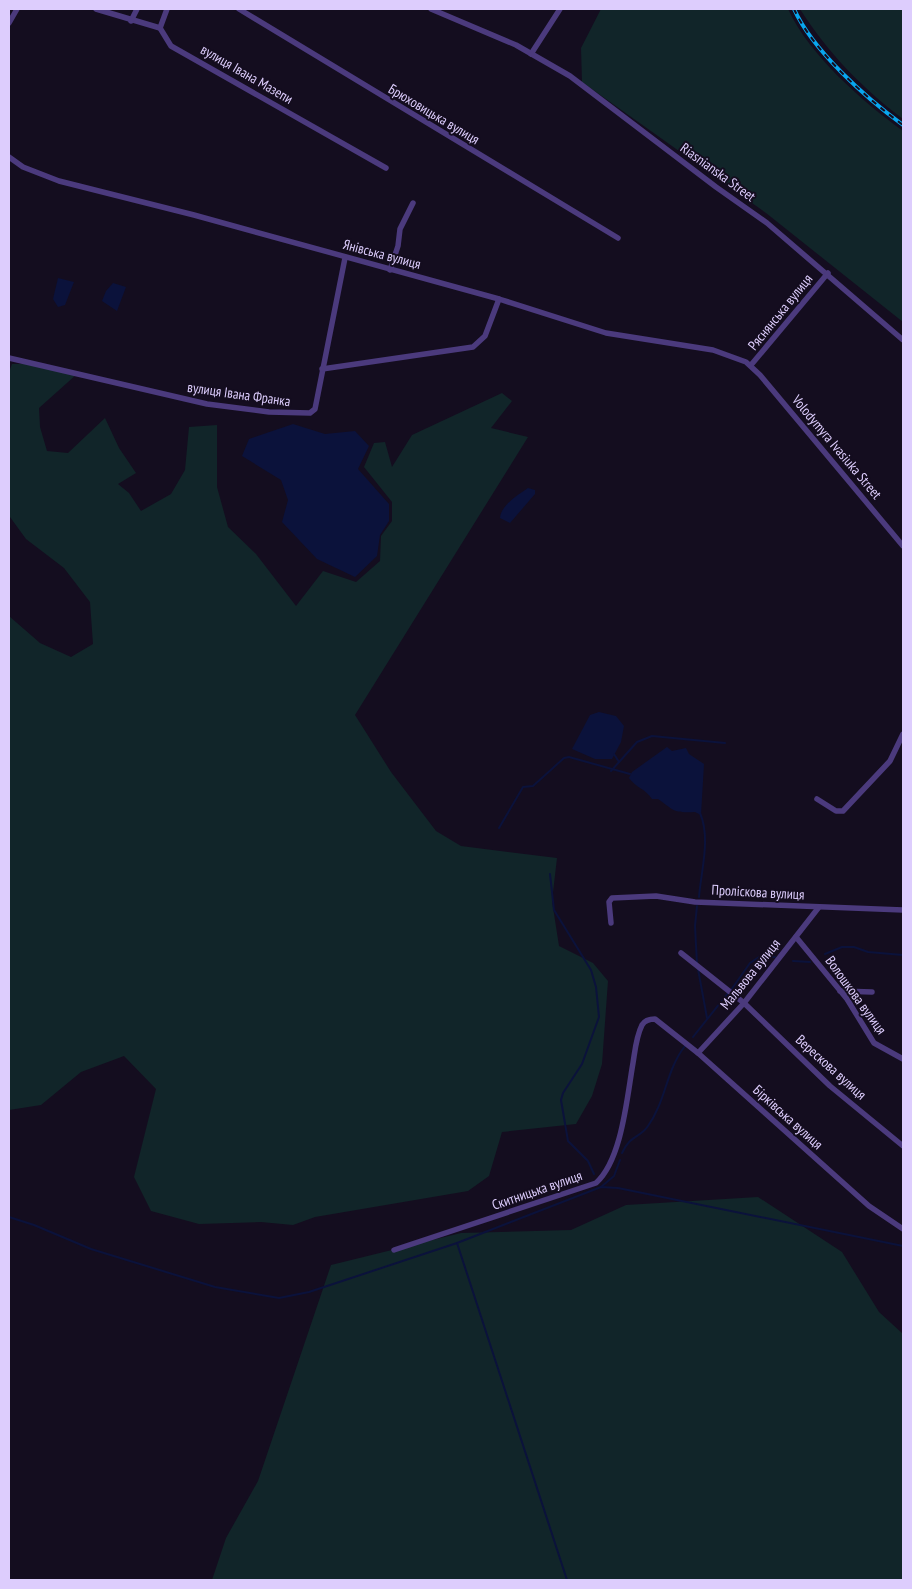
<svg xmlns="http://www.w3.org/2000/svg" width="912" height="1589" font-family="'PT Sans Narrow',sans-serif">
  <rect width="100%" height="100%" fill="#140d1f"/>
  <g fill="#112529">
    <path d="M601,9H788C810,56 862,101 903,131V322L766,213L582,82L581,48Z"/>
    <path d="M800,9H903V119C863,89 827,52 800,9Z"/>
    <polygon points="12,364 41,364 77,374 39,408 40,427 47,451 68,453 105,418 119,448 136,473 118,484 129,493 141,511 171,494 185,470 189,427 217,425 217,487 228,527 256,554 296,606 323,571 356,582 380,561 381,536 392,521 392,502 364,467 374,443 385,442 392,467 412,435 502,393 512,401 491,428 528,437 355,715 391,772 436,831 461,846 557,858 552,901 559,946 593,963 608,981 602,1064 592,1096 576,1124 502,1132 489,1176 468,1191 315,1217 293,1225 261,1222 199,1224 151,1211 134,1177 156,1089 124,1056 81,1072 41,1105 9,1110 9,616 40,643 71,657 93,644 90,602 64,568 26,539 10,517 9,372"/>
    <polygon points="758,1197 842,1252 879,1312 903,1334 903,1580 212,1580 226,1538 258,1481 331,1265 461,1233 571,1230 626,1205"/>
  </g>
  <g fill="#0b123b">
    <polygon points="58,278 74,282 65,305 58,307 53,299"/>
    <polygon points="113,283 126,287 117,311 102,301 106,291"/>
    <polygon points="293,424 325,434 355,431 369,446 358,469 389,504 389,521 380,535 377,556 355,577 317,559 282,522 288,500 281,480 242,456 249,439"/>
    <path d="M528,488L535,490V494L510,523L500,518C501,505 518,495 528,488Z"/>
    <polygon points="599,712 616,716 624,726 621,742 612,759 595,759 572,749 590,715"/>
    <path d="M667,747L672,751L686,748L689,754L704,764L701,815L695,812C673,813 675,811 658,799H652C646,789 636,788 629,778L632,772Z"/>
  </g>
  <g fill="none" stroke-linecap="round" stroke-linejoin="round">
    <g stroke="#0b123b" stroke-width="2">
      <polyline points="614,754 619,762"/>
      <polyline points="611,771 637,742 652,736 725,743"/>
      <polyline points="499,828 523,787 533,786 564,758 569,757 630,774"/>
      <polyline points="550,874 554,910 591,970 596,987 599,1017 582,1064 563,1093 561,1100 568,1141 588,1161 594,1174"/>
      <path d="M699,897C701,871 711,838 700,813"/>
      <polyline points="697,906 695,926 697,964"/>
      <polyline points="825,954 842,947 854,947 868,952 903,955"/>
      <polyline points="793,961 810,962"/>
      <polyline points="698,969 707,1018"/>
      <polyline points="731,990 750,963 759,957 775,957"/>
      <polyline points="693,1037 728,993"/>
      <path d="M622,1153C631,1134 640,1138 648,1126C666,1101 666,1070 685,1046"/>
      <polyline points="601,1187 614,1176 620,1160"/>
      <polyline points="9,1217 34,1225 91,1249 215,1287 279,1298 309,1292 457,1243 601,1187 618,1188 903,1246"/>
      <polyline points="457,1243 567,1580"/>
    </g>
    <g stroke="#4b3a7d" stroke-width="5.5">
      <polyline points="96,9 160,28 171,46 386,168"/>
      <polyline points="239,9 618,238"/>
      <polyline points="431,9 516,45 570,76 716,187 767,223 903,340"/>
      <polyline points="131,21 137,9"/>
      <polyline points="9,23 17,9"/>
      <polyline points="160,28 167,9"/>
      <polyline points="531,54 560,9"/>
      <polyline points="9,157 23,167 59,181 194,215 499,299 606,333 713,350 746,362 760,375 903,546"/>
      <polyline points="390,270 398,246 400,229 413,203"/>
      <polyline points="9,358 207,404 269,412 310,413 315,409 345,258"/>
      <polyline points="751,365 828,273"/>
      <polyline points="322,369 473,347 485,336 499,299"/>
      <polyline points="817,799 836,811 843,811 890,761 903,734"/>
      <polyline points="611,923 609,902 612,898 656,896 695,902 903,910"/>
      <polyline points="796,937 847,999 874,1043 903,1059"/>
      <polyline points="681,953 744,1003 830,1086 903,1146"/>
      <polyline points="840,991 872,992"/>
      <polyline points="698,1053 744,1003 819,907"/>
      <path d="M394,1250L596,1183C622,1160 627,1097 633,1063C635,1051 636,1037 642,1025C645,1020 650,1019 655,1019L698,1053L869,1206L903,1229"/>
    </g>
    <g stroke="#08a6ef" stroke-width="4">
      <path id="rail" d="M794,9C813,51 866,98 903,125"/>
    </g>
    <use href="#rail" stroke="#140d1f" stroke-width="2" stroke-dasharray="5.5" stroke-linecap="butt"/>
  </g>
  <g text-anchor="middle" stroke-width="4" stroke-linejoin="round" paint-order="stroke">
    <g font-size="14" fill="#ddcdfd" stroke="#140d1f">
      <text transform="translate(247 74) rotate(30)" y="5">вулиця Івана Мазепи</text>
      <text transform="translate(434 114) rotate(31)" y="5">Брюховицька вулиця</text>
      <text transform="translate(718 172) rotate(36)" y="5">Riasnianska Street</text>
      <text transform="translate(382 254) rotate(15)" y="5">Янівська вулиця</text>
      <text transform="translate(780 312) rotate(-51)" y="5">Ряснянська вулиця</text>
      <text transform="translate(239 394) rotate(8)" y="5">вулиця Івана Франка</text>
      <text transform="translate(837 447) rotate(50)" y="5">Volodymyra Ivasiuka Street</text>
      <text transform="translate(758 892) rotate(3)" y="5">Проліскова вулиця</text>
      <text transform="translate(750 974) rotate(-51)" y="5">Мальвова вулиця</text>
      <text transform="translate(856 995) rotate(54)" y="5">Волошкова вулиця</text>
      <text transform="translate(831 1067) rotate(42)" y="5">Верескова вулиця</text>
      <text transform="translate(788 1117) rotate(42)" y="5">Бірківська вулиця</text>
      <text transform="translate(537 1190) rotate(-19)" y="5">Скитницька вулиця</text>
    </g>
  </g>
  <rect width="912" height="1589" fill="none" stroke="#ddcdfd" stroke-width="20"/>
</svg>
